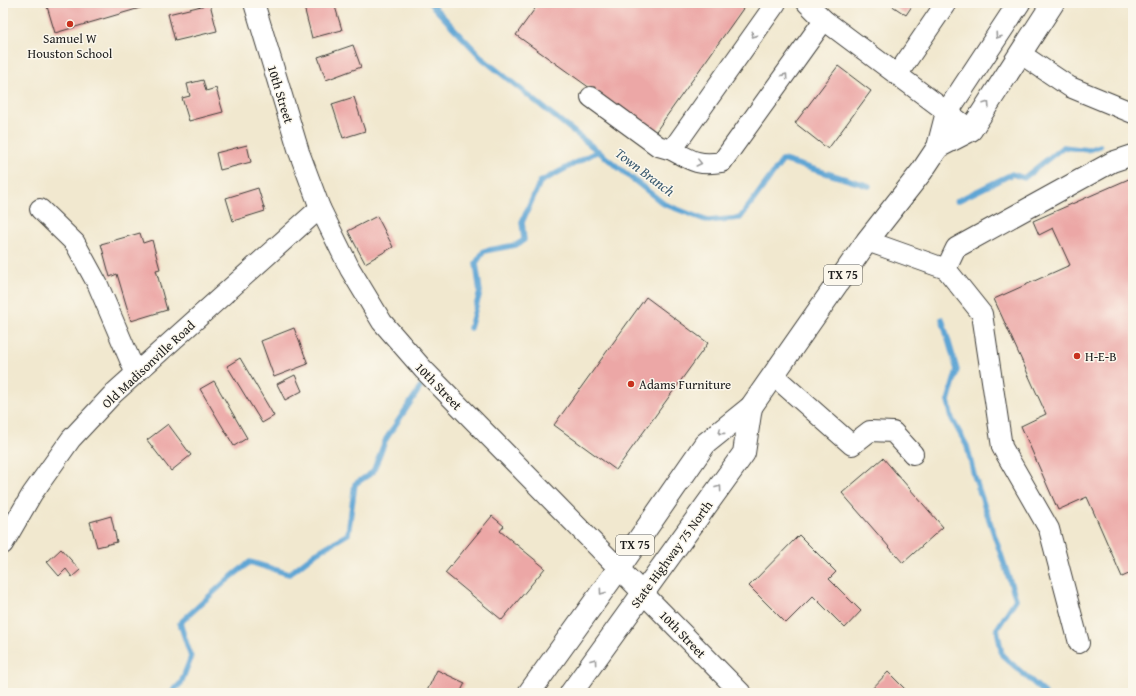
<svg xmlns="http://www.w3.org/2000/svg" width="1136" height="696" font-family="'Gentium Book Plus',serif">
  <rect width="100%" height="100%" fill="#fbf7ec"/>
  <filter id="ink" filterUnits="userSpaceOnUse"><feTurbulence type="fractalNoise" baseFrequency=".025" numOctaves="2"/><feDisplacementMap in="SourceGraphic" scale="8" xChannelSelector="R" yChannelSelector="G"/><feConvolveMatrix kernelMatrix="1 2 1 2 8 2 1 2 1" color-interpolation-filters="sRGB"/></filter>
  <filter id="wash" filterUnits="userSpaceOnUse"><feTurbulence type="fractalNoise" baseFrequency=".012" numOctaves="4" result="noise"/><feDisplacementMap in="SourceGraphic" scale="16" xChannelSelector="R" yChannelSelector="G"/><feGaussianBlur stdDeviation="0.9" result="paint"/><feColorMatrix in="noise" values="0 0 0 0 0 0 0 0 0 0 0 0 0 0 0 0 0 1.4 0 .05"/><feComposite in="paint" operator="in"/></filter>
  <g filter="url(#wash)">
    <rect width="100%" height="100%" fill="#f1e8cf"/>
    <g fill="none" stroke-linecap="round" stroke-linejoin="round">
      <g stroke="#5ea5d4" stroke-width="5.5">
        <polyline points="430,3 483,59 664,204 708,221 740,218 783,160 869,186"/>
        <polyline points="957,201 1012,174 1024,178 1063,147 1088,150 1100,146"/>
        <polyline points="942,319 957,370 948,401 952,419 967,446 974,475 1016,599 997,629 1002,655 1045,693"/>
        <polyline points="470,328 480,292 476,263 484,251 516,245 524,240 522,222 540,182 598,151"/>
        <polyline points="171,693 181,683 191,657 180,623 226,581 250,562 289,574 316,553 348,534 355,484 373,472 386,439 420,388"/>
      </g>
    </g>
    <g id="blocks">
      <g fill="#eca7a6">
        <polygon points="46,3 157,3 55,33"/>
        <polygon points="303,3 334,3 342,30 312,38"/>
        <polygon points="539,3 747,3 654,134 516,35"/>
        <polygon points="888,3 914,3 906,15"/>
        <polygon points="210,4 217,31 175,41 168,14"/>
        <polygon points="353,45 361,67 326,80 318,57"/>
        <polygon points="838,66 871,91 828,149 795,123"/>
        <polygon points="203,80 206,91 216,88 223,112 189,121 182,98 190,96 187,84"/>
        <polygon points="354,97 365,131 343,138 332,104"/>
        <polygon points="247,145 251,162 220,170 216,153"/>
        <polygon points="1131,178 1133,183 1133,572 1122,577 1087,497 1058,510 1021,426 1046,414 994,299 1070,265 1053,228 1039,235 1033,221"/>
        <polygon points="258,188 265,211 233,221 226,198"/>
        <polygon points="377,216 393,247 365,263 348,231"/>
        <polygon points="140,233 143,243 152,240 160,269 156,270 167,310 131,321 117,274 110,277 101,244"/>
        <polygon points="646,297 708,343 616,470 554,425"/>
        <polygon points="294,328 308,364 274,377 261,341"/>
        <polygon points="240,358 274,416 262,423 227,366"/>
        <polygon points="295,375 302,391 285,400 277,384"/>
        <polygon points="214,381 247,438 234,446 200,389"/>
        <polygon points="168,424 191,455 171,471 147,440"/>
        <polygon points="883,458 943,527 903,563 842,493"/>
        <polygon points="111,516 117,542 97,547 90,522"/>
        <polygon points="492,516 504,526 500,531 545,568 502,620 445,573"/>
        <polygon points="799,535 836,572 829,579 861,611 845,628 813,596 786,623 749,586"/>
        <polygon points="61,549 80,570 72,577 66,569 59,576 47,562"/>
        <polygon points="437,670 465,683 460,693 426,693"/>
        <polygon points="888,672 909,693 868,693"/>
      </g>
    </g>
  </g>
  <g filter="url(#ink)">
    <use href="#blocks" fill-opacity="0" stroke="#3c3b37" stroke-width="1"/>
    <g fill="none" stroke-linecap="round" stroke-linejoin="round">
      <g stroke="#3c3b37" stroke-width="22">
        <g id="minor">
          <polyline points="254,3 299,152 320,208 350,269 382,322 423,369 741,693"/>
          <path d="M776,3L672,150C692,161 699,166 722,162L824,20"/>
          <polyline points="807,3 824,20 971,130"/>
          <polyline points="1021,54 1070,87 1133,113"/>
          <polyline points="897,75 946,3"/>
          <polyline points="591,97 658,146 672,150"/>
          <polyline points="40,209 75,243 98,285 136,374"/>
          <polyline points="867,241 946,269 956,248 1112,162 1133,155"/>
          <polyline points="946,269 982,314 1002,447 1049,529 1079,643"/>
          <polyline points="773,375 852,445 870,431 893,432 913,454"/>
          <polyline points="3,544 32,494 71,439 114,393 320,208"/>
        </g>
      </g>
      <g stroke="#3c3b37" stroke-width="24">
        <g id="major">
          <polyline points="938,147 971,130 1053,3"/>
          <polyline points="529,693 619,568 705,444 751,407 867,241 922,171 938,147 947,112 1019,3"/>
          <polyline points="571,693 744,453 751,407"/>
        </g>
      </g>
      <use href="#minor" stroke="#fff" stroke-width="20"/>
      <use href="#major" stroke="#fff" stroke-width="22"/>
    </g>
    <defs><path id="oneway-chevron" d="M-2-3.5L2.5 0L-2 3.5" fill="none" stroke-width="1.6" stroke-linecap="round" stroke-linejoin="round"/></defs>
    <g stroke="#999">
      <use href="#oneway-chevron" transform="translate(754 35) rotate(125)"/>
      <use href="#oneway-chevron" transform="translate(998 36) rotate(124)"/>
      <use href="#oneway-chevron" transform="translate(785 76) rotate(-55)"/>
      <use href="#oneway-chevron" transform="translate(987 104) rotate(-57)"/>
      <use href="#oneway-chevron" transform="translate(699 163) rotate(14)"/>
      <use href="#oneway-chevron" transform="translate(721 432) rotate(140)"/>
      <use href="#oneway-chevron" transform="translate(719 488) rotate(-54)"/>
      <use href="#oneway-chevron" transform="translate(602 592) rotate(126)"/>
      <use href="#oneway-chevron" transform="translate(594 661) rotate(-54)"/>
    </g>
  </g>
  <g fill="#c8321e" stroke="#fbf7ec" stroke-width="1.5">
    <circle cx="70" cy="24" r="4"/>
    <circle cx="1077" cy="356" r="4"/>
    <circle cx="631" cy="384" r="4"/>
  </g>
  <g text-anchor="middle" stroke-width="3" stroke-linejoin="round" paint-order="stroke">
    <g fill="#fbf7ec" stroke="#5f5e5a" stroke-width="1">
      <rect x="824" y="265" width="38" height="20" rx="3"/>
      <rect x="616" y="535" width="38" height="20" rx="3"/>
    </g>
    <g font-size="12" font-weight="bold" fill="#1c1c1c">
      <text x="843" y="279">TX 75</text>
      <text x="635" y="549">TX 75</text>
    </g>
    <g font-size="13" fill="#1c1c1c" stroke="#fbf7ec" text-anchor="start">
      <text x="70" y="43" text-anchor="middle">Samuel W<tspan x="70" dy="15">Houston School</tspan></text>
      <text x="1085" y="361">H-E-B</text>
      <text x="639" y="389">Adams Furniture</text>
    </g>
    <g font-size="13" fill="#1c1c1c" stroke="#fbf7ec">
      <text transform="translate(281 94) rotate(73)" y="5">10th Street</text>
      <text transform="translate(148 364) rotate(-43)" y="5">Old Madisonville Road</text>
      <text transform="translate(439 386) rotate(46)" y="5">10th Street</text>
      <text transform="translate(671 554) rotate(-54)" y="5">State Highway 75 North</text>
      <text transform="translate(683 634) rotate(46)" y="5">10th Street</text>
    </g>
    <g font-size="14" font-style="italic" fill="#3a5a6f" stroke="#fbf7ec">
      <text transform="translate(645 172) rotate(37)" y="5">Town Branch</text>
    </g>
  </g>
  <rect width="1136" height="696" fill="none" stroke="#fbf7ec" stroke-width="16"/>
</svg>
